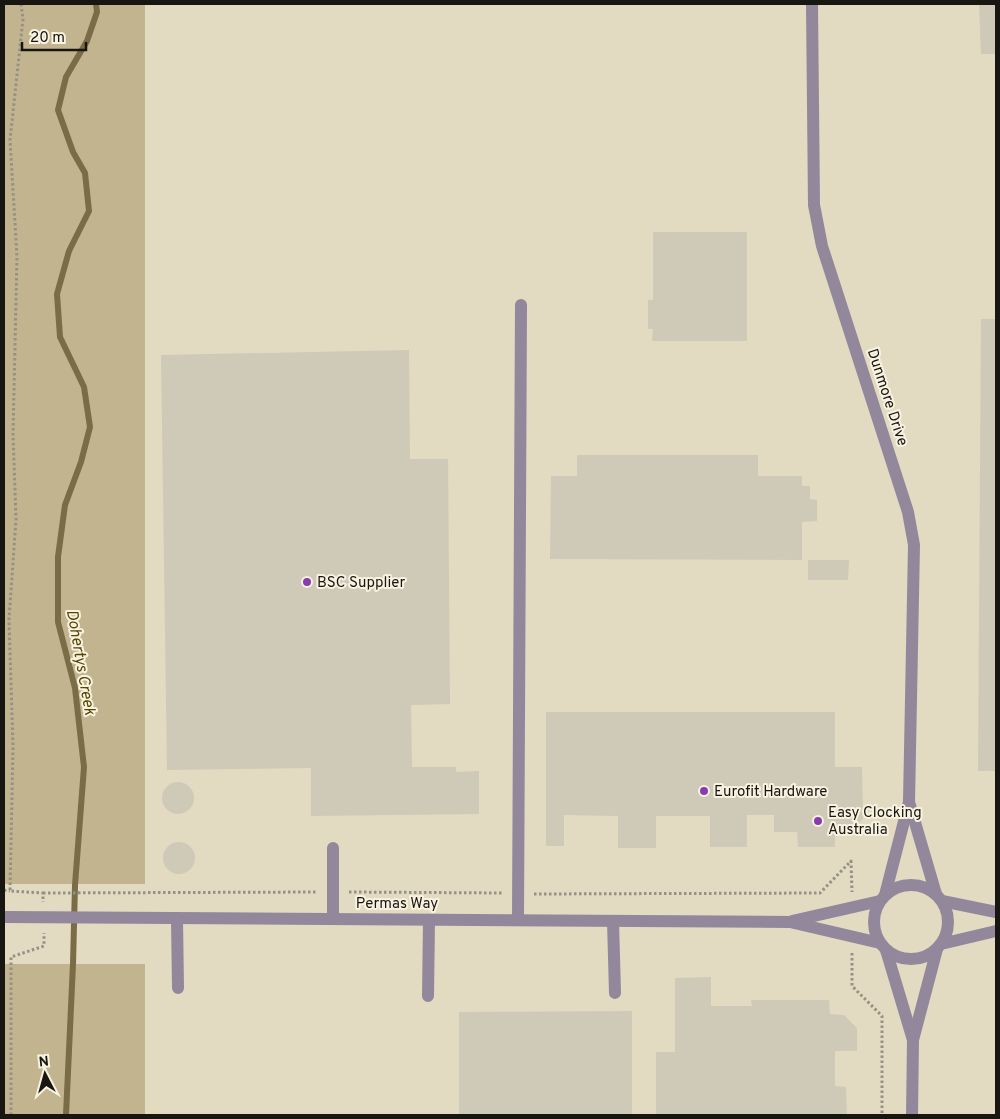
<svg xmlns="http://www.w3.org/2000/svg" width="1000" height="1119" font-family="Overpass,sans-serif">
  <rect width="100%" height="100%" fill="#ebe5d3"/>
  <rect fill="#e2dac1" x="4" y="4" width="992" height="1111"/>
  <g fill="#c1b48f">
    <rect x="4" y="4" width="141" height="880"/>
    <rect x="4" y="964" width="141" height="151"/>
  </g>
  <g fill="none" stroke-linecap="round" stroke-linejoin="round">
    <polyline stroke="#796c47" stroke-width="6" points="66,1115 73,964 75,885 84,767 75,688 58,622 58,557 65,505 81,462 90,427 84,387 60,337 57,294 69,251 89,211 85,173 73,152 58,110 66,77 87,41 97,12 96,4"/>
  </g>
  <g fill="#cfc9b8">
    <polygon points="979,4 996,4 996,54 981,54"/>
    <polygon points="653,232 747,232 747,341 652,341 653,329 648,329 648,300 653,300"/>
    <polygon points="981,319 996,319 996,771 978,771"/>
    <polygon points="409,350 410,459 448,459 450,704 411,705 412,767 456,767 456,772 479,771 479,814 311,816 311,768 167,770 161,355"/>
    <polygon points="577,455 758,455 758,476 802,476 802,486 810,486 810,499 817,500 817,521 802,522 802,560 550,559 551,476 577,476"/>
    <polygon points="808,560 849,560 848,580 808,580"/>
    <polygon points="546,712 835,712 835,767 862,767 863,819 849,833 835,832 835,847 798,847 797,832 774,832 774,815 747,815 747,847 710,847 710,816 656,816 656,848 618,848 618,816 564,815 564,846 546,846"/>
    <circle cx="178" cy="798" r="16"/>
    <circle cx="179" cy="858" r="16"/>
    <polygon points="711,977 711,1006 752,1006 751,1000 829,1000 830,1014 844,1015 857,1028 857,1051 835,1051 835,1086 846,1087 847,1115 656,1115 656,1052 675,1052 675,978"/>
    <polygon points="632,1011 632,1115 459,1115 459,1012"/>
  </g>
  <g fill="none" stroke-linecap="round" stroke-linejoin="round">
    <g stroke="#959184" stroke-width="3" stroke-dasharray="2.5 2.5" stroke-linecap="butt">
      <polyline points="21,4 23,19 10,140 17,257 13,434 16,519 9,620 13,747 10,891 43,893 43,902"/>
      <polyline points="4,890 10,891"/>
      <polyline points="349,892 503,893"/>
      <polyline points="43,893 318,892"/>
      <polyline points="534,894 820,893 851,861 852,892"/>
      <polyline points="852,953 852,986 882,1016 882,1115"/>
      <polyline points="11,1115 11,957 44,946 44,933"/>
    </g>
    <g stroke="#93879b" stroke-width="12">
      <polyline points="812,4 814,205 822,246 908,512 914,545 909,802 885,895"/>
      <polyline points="909,802 936,894"/>
      <polyline points="333,848 333,919"/>
      <circle cx="911" cy="922" r="37"/>
      <polyline points="942,901 996,912"/>
      <polyline points="4,917 790,922 880,943"/>
      <polyline points="177,919 178,988"/>
      <polyline points="518,920 521,305"/>
      <polyline points="613,921 615,993"/>
      <polyline points="792,921 880,901"/>
      <polyline points="941,944 996,931"/>
      <polyline points="886,950 913,1040"/>
      <polyline points="428,996 429,920"/>
      <polyline points="912,1115 913,1040 937,949"/>
    </g>
  </g>
  <g fill="#883dae" stroke="#f8f2e0" stroke-width="2">
    <circle cx="307" cy="582" r="5"/>
    <circle cx="704" cy="791" r="5"/>
    <circle cx="818" cy="821" r="5"/>
  </g>
  <g text-anchor="middle" stroke-width="4" stroke-linejoin="round" paint-order="stroke">
    <g font-size="15" fill="#181610" stroke="#f8f2e0">
      <text transform="translate(888 397) rotate(72)" y="5">Dunmore Drive</text>
      <text x="397" y="908">Permas Way</text>
    </g>
    <g font-size="15" fill="#181610" stroke="#f8f2e0" text-anchor="start">
      <text x="317" y="587">BSC Supplier</text>
      <text x="714" y="796">Eurofit Hardware</text>
      <text x="828" y="817">Easy Clocking<tspan x="828" dy="17">Australia</tspan></text>
    </g>
    <g font-size="16" font-style="italic" fill="#584502" stroke="#f8f2e0">
      <text transform="translate(82 662) rotate(80)" y="6">Dohertys Creek</text>
    </g>
  </g>
  <rect width="1000" height="1119" fill="none" stroke="#181610" stroke-width="10"/>
  <g transform="translate(45 1074) rotate(354)" stroke="#f8f2e0" stroke-width="4" paint-order="stroke">
  <path d="M0-4L9 19L0 12L-9 19Z" fill="#181610"/>
  <text y="-8" font-size="14" font-weight="bold" text-anchor="middle" fill="#181610">N</text>
  </g>
  <path d="M22 42v8h64v-8" fill="none" stroke="#181610" stroke-width="2.5"/>
  <text x="30" y="42" font-size="15" fill="#181610" stroke="#f8f2e0" stroke-width="4" paint-order="stroke">20 m</text>
</svg>
